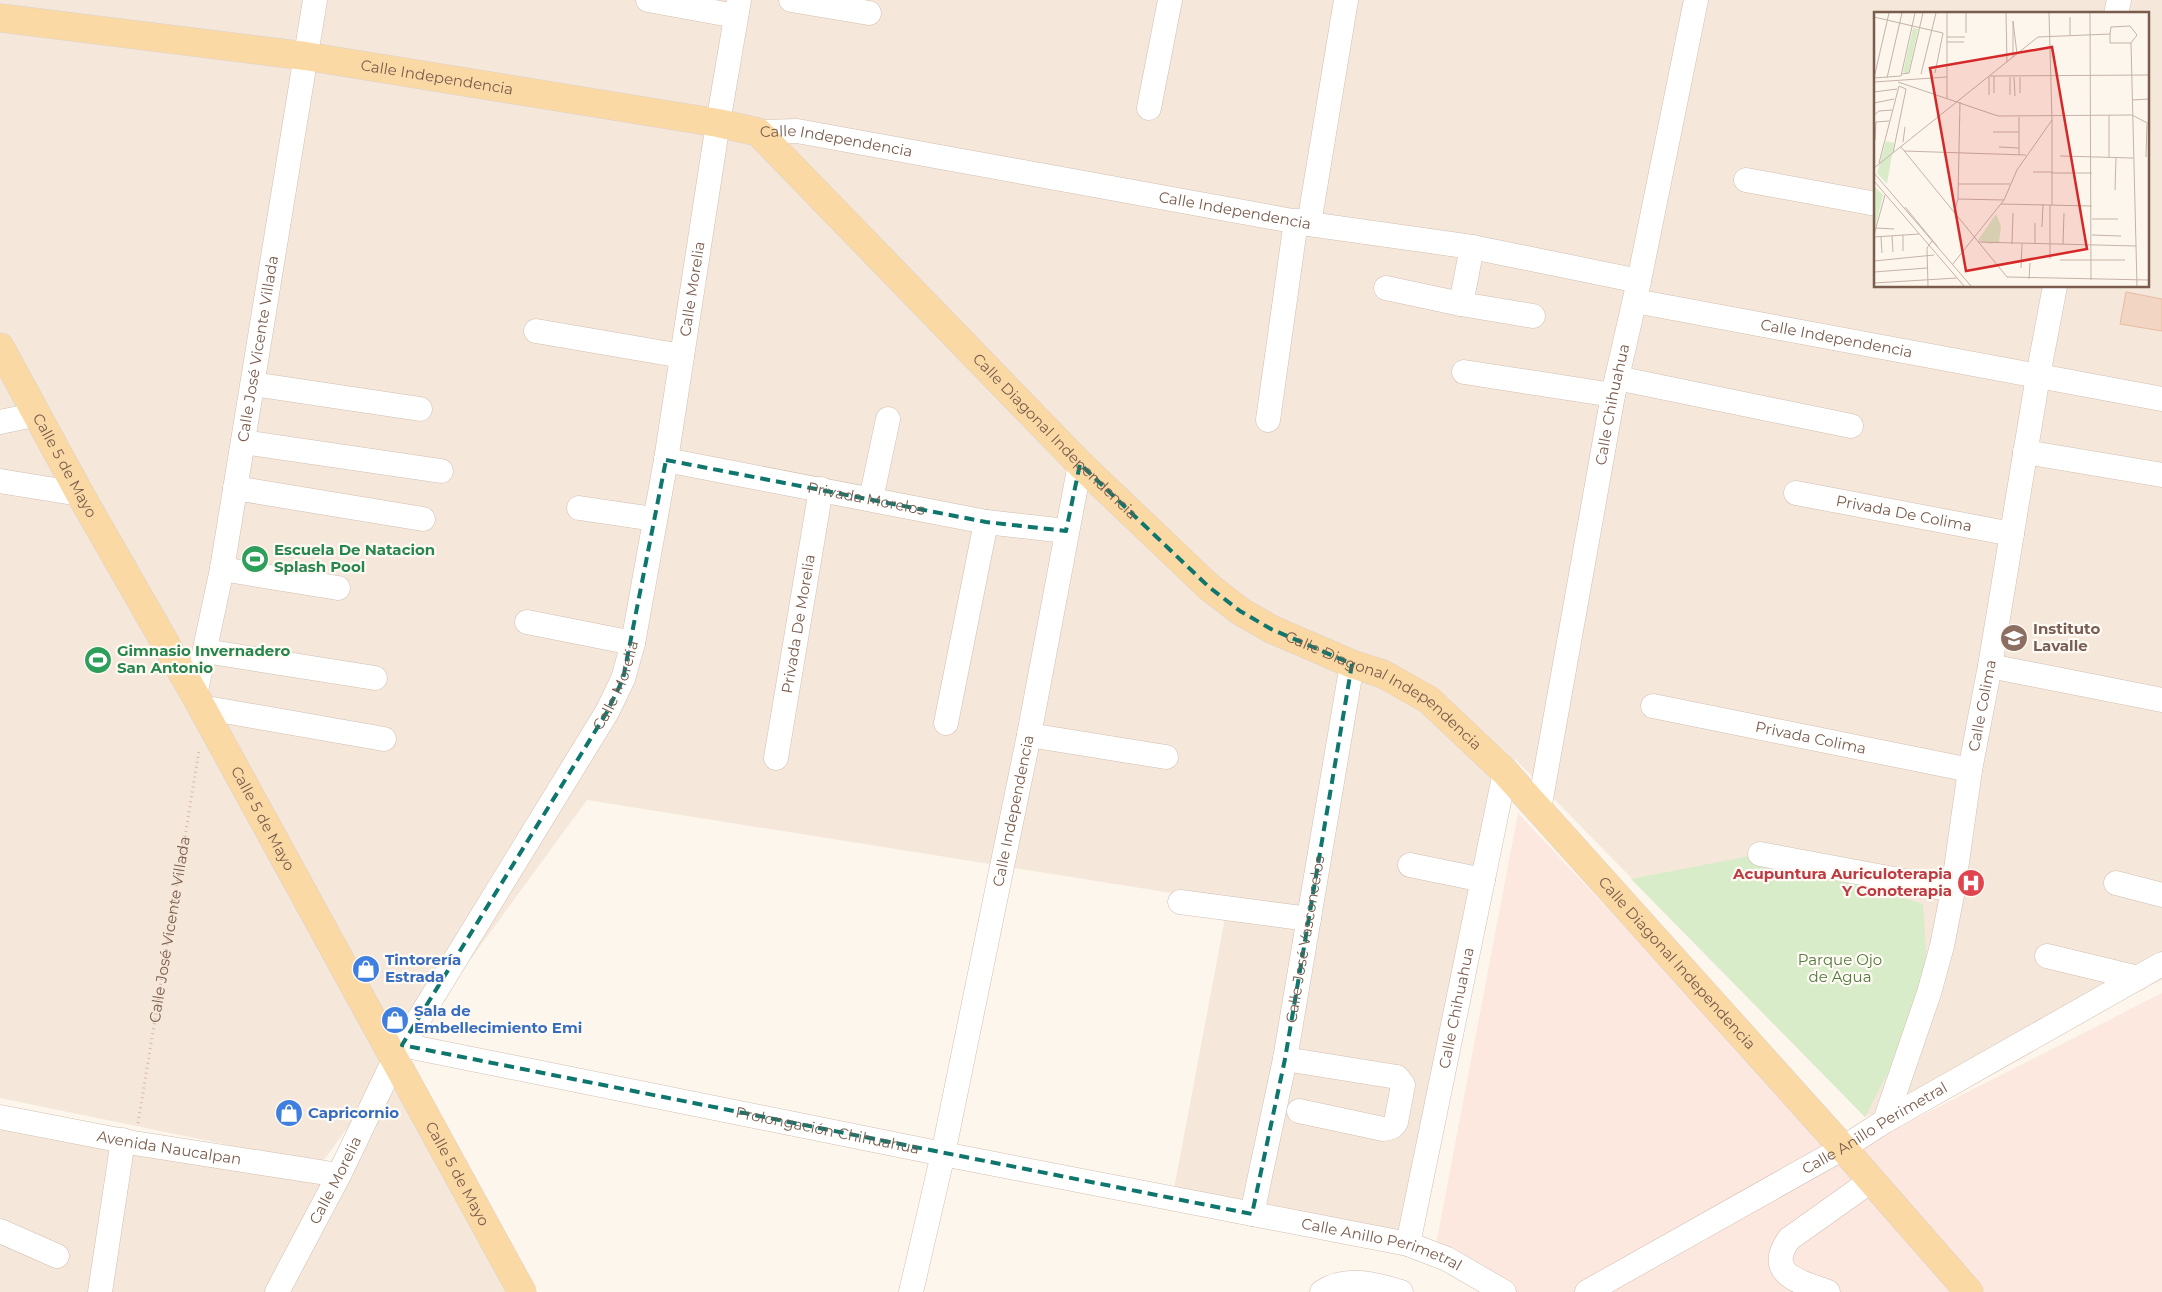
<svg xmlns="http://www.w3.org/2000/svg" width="2162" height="1292" font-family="Montserrat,sans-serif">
  <rect width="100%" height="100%" fill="#fdf6ec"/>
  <g fill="#f5e8da" fill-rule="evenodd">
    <path d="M0,0H2162V980L1865,1117L1515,759L1421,1236L1173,1194L1228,902L587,800L321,1164L0,1098ZM1876,14H2148V286H1876Z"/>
    <polygon points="410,1072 529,1292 0,1292 0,1129 121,1151 314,1180"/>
  </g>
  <polygon fill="#fde8e0" points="1518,813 1840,1157 2162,993 2162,1292 1490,1292 1434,1255"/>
  <polygon fill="#d8ecc9" points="1760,854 1923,904 1929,993 1865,1117 1631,879"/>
  <polygon fill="#f3d5c3" stroke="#e6bba3" points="2126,292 2162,299 2162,331 2120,324"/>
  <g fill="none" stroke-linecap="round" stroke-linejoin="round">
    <g stroke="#d1beb0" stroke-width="25">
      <g id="minor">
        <polyline points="648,0 736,16"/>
        <polyline points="791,0 869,13"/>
        <polyline points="2116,14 2119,0"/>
        <polyline points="1149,108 1170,0"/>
        <path id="s2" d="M758,132L797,131L1309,224L1472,247L1639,281"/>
        <polyline points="1746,180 1876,204"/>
        <polyline points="1309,224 1346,0"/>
        <polyline points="1386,288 1461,304 1533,316"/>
        <path id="s3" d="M1635,301L2162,399"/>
        <polyline points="1461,304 1472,247"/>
        <polyline points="536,331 682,356"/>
        <polyline points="1464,372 1613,395"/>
        <polyline points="1617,378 1851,426"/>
        <polyline points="253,384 420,409"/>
        <polyline points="1268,420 1296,221"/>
        <polyline points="0,422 38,414"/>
        <polyline points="243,442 441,471"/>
        <polyline points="2025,452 2162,475"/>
        <path id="s4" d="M666,460L986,522L1066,531"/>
        <polyline points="0,481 80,494"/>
        <polyline points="235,488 423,519"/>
        <path id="s5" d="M1796,493L2012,534"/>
        <polyline points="871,499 888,419"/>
        <polyline points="579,508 654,519"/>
        <polyline points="222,569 338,588"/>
        <polyline points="527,622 633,643"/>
        <polyline points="205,651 375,678"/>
        <polyline points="1990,666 2162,700"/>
        <path id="s6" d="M195,695L222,569L315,0"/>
        <path id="s7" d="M1653,706L1970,770"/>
        <polyline points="201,707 384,739"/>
        <polyline points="946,723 986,522"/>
        <polyline points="1029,735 1166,757"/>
        <path id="s8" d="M776,758L821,489"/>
        <path id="s9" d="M1539,810L1613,395L1639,281L1696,0"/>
        <polyline points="1760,854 1953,890"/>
        <polyline points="1410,865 1483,880"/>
        <polyline points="2116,883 2162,895"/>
        <polyline points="1180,902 1309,919"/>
        <polyline points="2047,956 2138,978"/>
        <path id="s10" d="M402,1045L943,1154L1408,1244L1447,1259L1504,1292"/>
        <path d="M1285,1059L1397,1077L1403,1085L1396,1122C1393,1128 1390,1128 1383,1129L1299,1111"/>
        <path id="s11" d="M0,1117L134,1143L339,1175"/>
        <path id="s12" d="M1885,1121L1929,993L1942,946L1953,890L1970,770L1990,666L2038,376L2055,286"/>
        <path id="s13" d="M1252,1214L1285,1059L1352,664"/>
        <polyline points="0,1231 57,1256"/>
        <path id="s14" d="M1408,1244L1505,772"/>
        <polyline points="100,1292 123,1140"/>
        <path id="s15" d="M277,1292L339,1175L395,1058L607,712L623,679L633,643L666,460L718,123L739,0"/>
        <path id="s16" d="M911,1292L943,1154L1029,735L1080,464"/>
        <path d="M1322,1292C1346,1276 1375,1284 1401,1292"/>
        <path id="s17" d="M1587,1292L1843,1148L1885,1121L2162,964"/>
        <path d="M1828,1292C1801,1282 1764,1275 1789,1239L1872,1180"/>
      </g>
    </g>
    <g stroke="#dad1cd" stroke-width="29">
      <g id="major">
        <path id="s18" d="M0,18L305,56L718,123L758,132L1080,464L1209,587L1240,611L1271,629L1352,664L1383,674L1429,700L1505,772L1843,1148L1969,1292"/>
        <path id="s19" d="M0,347L80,494L195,695L522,1292"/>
      </g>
    </g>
    <path stroke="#d9b8a5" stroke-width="3" stroke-dasharray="1 4" stroke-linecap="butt" id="s1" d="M138,1123L199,751"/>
    <use href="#minor" stroke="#fff" stroke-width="24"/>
    <use href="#major" stroke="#fbd9a5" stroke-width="28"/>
  </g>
  <path fill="none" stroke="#0f766e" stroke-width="4" stroke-dasharray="10 6" stroke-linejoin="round" d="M666,460L986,522L1066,531L1080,464L1209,587L1240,611L1271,629L1352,664L1285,1059L1252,1214L402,1045L607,712L623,679Z"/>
  <defs>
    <g id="stadium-disc" transform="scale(1.4375)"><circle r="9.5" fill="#2e9e5b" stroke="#fffaf3"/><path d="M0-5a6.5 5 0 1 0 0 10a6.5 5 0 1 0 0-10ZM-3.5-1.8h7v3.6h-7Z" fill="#fff"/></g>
    <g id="school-disc" transform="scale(1.4375)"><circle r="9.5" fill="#8d6e63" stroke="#fffaf3"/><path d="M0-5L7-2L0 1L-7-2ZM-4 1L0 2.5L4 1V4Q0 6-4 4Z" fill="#fff"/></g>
    <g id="hospital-disc" transform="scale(1.4375)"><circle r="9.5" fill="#e0444e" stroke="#fffaf3"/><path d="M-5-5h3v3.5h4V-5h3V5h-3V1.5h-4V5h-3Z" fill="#fff"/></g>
    <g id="shop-disc" transform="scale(1.4375)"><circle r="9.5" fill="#3f7fe0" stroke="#fffaf3"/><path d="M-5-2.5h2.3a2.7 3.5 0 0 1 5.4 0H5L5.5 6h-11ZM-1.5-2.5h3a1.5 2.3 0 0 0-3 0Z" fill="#fff"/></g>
  </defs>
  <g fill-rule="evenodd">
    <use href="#stadium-disc" x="255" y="559"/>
    <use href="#school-disc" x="2014" y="638"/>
    <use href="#stadium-disc" x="98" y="660"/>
    <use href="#hospital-disc" x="1971" y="883"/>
    <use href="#shop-disc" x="366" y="969"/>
    <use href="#shop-disc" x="395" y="1020"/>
    <use href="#shop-disc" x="289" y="1113"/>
  </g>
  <g text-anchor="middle" stroke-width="4.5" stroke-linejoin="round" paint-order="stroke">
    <g font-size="15" fill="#7a5c4d" stroke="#fffaf3">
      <text dy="5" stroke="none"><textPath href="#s18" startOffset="441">Calle Independencia</textPath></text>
      <text dy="5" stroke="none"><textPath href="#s2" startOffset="79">Calle Independencia</textPath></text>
      <text dy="5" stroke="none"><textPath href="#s2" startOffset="484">Calle Independencia</textPath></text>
      <text dy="5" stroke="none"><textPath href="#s15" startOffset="1101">Calle Morelia</textPath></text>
      <text dy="5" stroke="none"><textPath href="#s3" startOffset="205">Calle Independencia</textPath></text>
      <text dy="5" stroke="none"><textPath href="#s6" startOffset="352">Calle José Vicente Villada</textPath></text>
      <text dy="5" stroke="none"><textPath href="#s9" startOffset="412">Calle Chihuahua</textPath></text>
      <text dy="5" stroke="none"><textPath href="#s18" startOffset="1192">Calle Diagonal Independencia</textPath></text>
      <text dy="5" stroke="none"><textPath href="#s19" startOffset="135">Calle 5 de Mayo</textPath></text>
      <text dy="5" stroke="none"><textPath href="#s4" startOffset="204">Privada Morelos</textPath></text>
      <text dy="5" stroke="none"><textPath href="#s5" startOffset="110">Privada De Colima</textPath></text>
      <text dy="5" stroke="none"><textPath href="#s8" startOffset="136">Privada De Morelia</textPath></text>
      <text dy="5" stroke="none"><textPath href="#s15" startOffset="696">Calle Morelia</textPath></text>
      <text dy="5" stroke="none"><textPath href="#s18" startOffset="1612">Calle Diagonal Independencia</textPath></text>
      <text dy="5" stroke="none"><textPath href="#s12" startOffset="428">Calle Colima</textPath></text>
      <text dy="5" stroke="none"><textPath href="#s7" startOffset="161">Privada Colima</textPath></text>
      <text dy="5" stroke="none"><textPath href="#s16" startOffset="492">Calle Independencia</textPath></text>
      <text dy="5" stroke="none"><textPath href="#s19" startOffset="540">Calle 5 de Mayo</textPath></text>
      <text dy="5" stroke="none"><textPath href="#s1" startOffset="196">Calle José Vicente Villada</textPath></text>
      <text dy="5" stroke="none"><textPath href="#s13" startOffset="280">Calle José Vasconcelos</textPath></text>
      <text dy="5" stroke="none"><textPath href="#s18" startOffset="2018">Calle Diagonal Independencia</textPath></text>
      <text dy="5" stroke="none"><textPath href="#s14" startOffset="241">Calle Chihuahua</textPath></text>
      <text dy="5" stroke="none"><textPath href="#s17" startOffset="331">Calle Anillo Perimetral</textPath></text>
      <text dy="5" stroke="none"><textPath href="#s10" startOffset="434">Prolongación Chihuahua</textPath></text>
      <text dy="5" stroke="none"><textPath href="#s11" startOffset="172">Avenida Naucalpan</textPath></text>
      <text dy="5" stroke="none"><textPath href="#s19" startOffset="945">Calle 5 de Mayo</textPath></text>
      <text dy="5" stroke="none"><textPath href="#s15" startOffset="126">Calle Morelia</textPath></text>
      <text dy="5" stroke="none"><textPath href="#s10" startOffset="1000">Calle Anillo Perimetral</textPath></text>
    </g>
    <g font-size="15" font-weight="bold" fill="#27864d" stroke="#fffaf3" text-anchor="start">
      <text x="274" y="555">Escuela De Natacion<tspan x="274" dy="17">Splash Pool</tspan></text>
      <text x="117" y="656">Gimnasio Invernadero<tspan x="117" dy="17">San Antonio</tspan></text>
    </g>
    <g font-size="15" font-weight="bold" fill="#785e54" stroke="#fffaf3" text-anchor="start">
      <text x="2033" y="634">Instituto<tspan x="2033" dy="17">Lavalle</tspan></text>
    </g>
    <g font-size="15" font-weight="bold" fill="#be3a42" stroke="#fffaf3" text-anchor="end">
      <text x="1952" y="879">Acupuntura Auriculoterapia<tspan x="1952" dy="17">Y Conoterapia</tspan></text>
    </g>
    <g font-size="15" font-weight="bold" fill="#366cbe" stroke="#fffaf3" text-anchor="start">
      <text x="385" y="965">Tintorería<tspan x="385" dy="17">Estrada</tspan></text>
      <text x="414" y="1016">Sala de<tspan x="414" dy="17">Embellecimiento Emi</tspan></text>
      <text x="308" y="1118">Capricornio</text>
    </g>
    <g font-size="15" fill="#537a41" stroke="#fffaf3">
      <text x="1840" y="965">Parque Ojo<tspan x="1840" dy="17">de Agua</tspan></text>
    </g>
  </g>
  <g transform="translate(1874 12)">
    <rect width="275" height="275" fill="#fdf6ec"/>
    <path d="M39,16L44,17L34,62L29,60ZM12,129L20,131L13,172L3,161ZM0,174L9,183L0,221ZM122,202L127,214L125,230L116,232L104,228Z" fill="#d8ecc9"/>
    <path fill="none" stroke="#c5b3a7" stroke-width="1" d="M73,1V86M92,1V21M132,1L133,50M216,1L217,268M0,5L69,21L61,61M196,5V23M256,14L263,23L257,31L263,274M236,22V31H257M73,25H91M73,30H90M139,45V9L143,42M28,62L35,61L49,1M47,62L62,1M116,64L275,63M120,64V81M115,65V83M136,65V83M140,65L141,84M146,65V81M0,66L27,64L41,1M0,66L15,1M13,66L28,1M0,70L73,65M24,70L124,104L258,103L275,112M0,80L23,77M258,88L275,87M0,91L20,87M0,103L5,99L18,98M178,108V193M119,120H145M1,128L2,110L15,109M29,130L31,115M27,135L133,265L275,268M125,135L145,136M30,139L152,143M145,143V105M186,144L259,146M272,145L273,112M235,146V103M5,151L25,74L32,77L19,141M0,156L164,25L236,22L237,15L256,14M159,160H178M0,161L97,274M178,161H218M0,169L90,274M84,172H136M241,178L242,146M84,187L130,188M127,192L218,194M31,195L64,235M80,201L84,187L86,90M218,207H244M168,215L169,192M2,216L20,217M0,223L11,183M29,223V239M218,223L247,224M18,224L19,240M0,225L45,222M7,225L8,241M104,230L262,234M138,232L139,201M161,232V211M189,232L190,201M176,247V193M186,248H251M0,249L60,243M78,253L130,188L143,158L178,108L175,1M147,256L148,232M0,260L53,256M155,267L156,251M0,271L83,266M54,274L53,236L58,229"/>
    <path fill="#d62828" fill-opacity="0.15" stroke="#d62828" stroke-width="2.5" d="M178,35L213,237L92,259L56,56Z"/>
    <rect width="275" height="275" fill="none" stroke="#7a5c4d" stroke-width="2.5"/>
  </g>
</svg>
